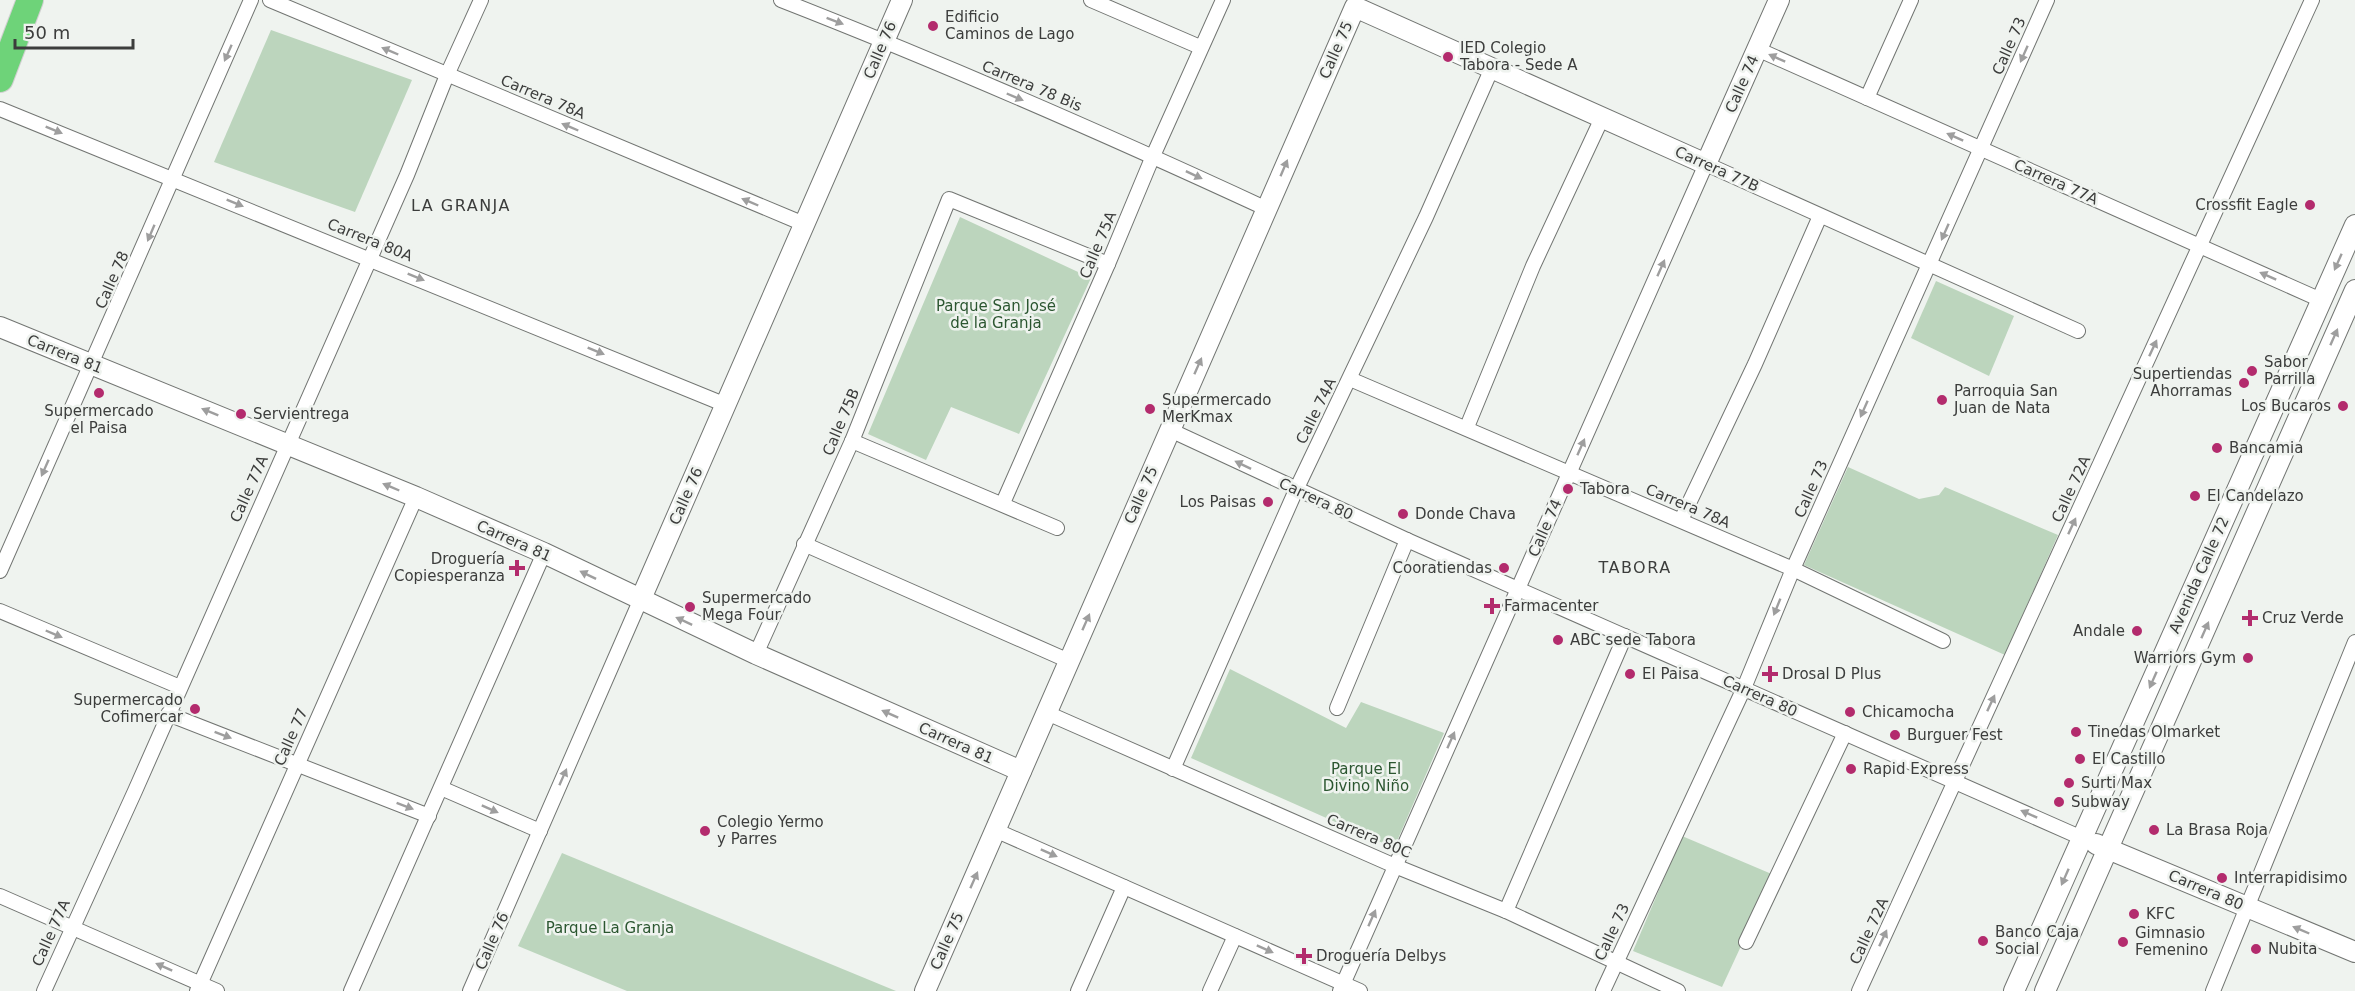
<svg xmlns="http://www.w3.org/2000/svg" width="2355" height="991" font-family="'DejaVu Sans',sans-serif">
  <rect width="100%" height="100%" fill="#eff3ef"/>
  <g fill="#bcd5bd">
    <polygon points="271,30 412,80 355,212 214,162"/>
    <polygon points="960,217 1091,278 1019,434 951,407 926,460 868,434"/>
    <polygon points="1936,281 2014,316 1989,376 1911,338"/>
    <polygon points="1848,467 1919,499 1939,495 1945,487 2058,535 2005,655 1804,565"/>
    <polygon points="1230,669 1346,728 1361,702 1444,733 1394,848 1191,758"/>
    <polygon points="1682,836 1774,875 1722,987 1633,951"/>
    <polygon points="562,853 896,991 627,991 518,946"/>
  </g>
  <g fill="none" stroke-linecap="round" stroke-linejoin="round">
    <g stroke="#727572" stroke-width="16">
      <g id="street">
        <polyline points="270,0 804,224"/>
        <path d="M781,0C945,64 1107,135 1267,209"/>
        <polyline points="1091,0 1200,47"/>
        <polyline points="1757,49 2321,300"/>
        <polyline points="1867,98 1911,0"/>
        <polyline points="0,109 726,405"/>
        <polyline points="1350,379 1793,569 1943,641"/>
        <polyline points="1467,427 1533,266 1602,118"/>
        <polyline points="1170,430 1407,540 2082,838"/>
        <polyline points="852,441 1057,528"/>
        <polyline points="1003,503 1108,264 1153,156 1223,0"/>
        <polyline points="1681,520 1755,364 1820,216"/>
        <polyline points="804,544 1069,661"/>
        <polyline points="0,571 251,0"/>
        <polyline points="0,611 180,687"/>
        <polyline points="756,654 852,441 949,199 1108,264"/>
        <polyline points="1337,708 1407,540"/>
        <polyline points="1047,713 1395,866 1506,911 1678,991"/>
        <polyline points="168,714 429,816"/>
        <polyline points="1173,769 1296,490 1426,217 1492,68"/>
        <polyline points="441,788 540,831"/>
        <polyline points="995,830 1360,991"/>
        <polyline points="0,896 217,991"/>
        <polyline points="1506,911 1625,636"/>
        <polyline points="1746,942 1845,733"/>
        <polyline points="44,991 135,791 407,175 447,75 481,0"/>
        <polyline points="197,991 416,497"/>
        <polyline points="351,991 544,553"/>
        <polyline points="470,991 640,601"/>
        <polyline points="1078,991 1124,887"/>
        <polyline points="1210,991 1235,936"/>
        <polyline points="1340,991 1706,164 2078,331"/>
        <polyline points="1603,991 1744,688 1793,569 2047,0"/>
        <polyline points="1859,991 2312,0"/>
        <polyline points="2213,991 2355,642"/>
      </g>
    </g>
    <g stroke="#727572" stroke-width="22">
      <g id="secondary">
        <polyline points="0,327 416,497 544,553 756,654 1021,771"/>
        <polyline points="640,601 902,0"/>
        <polyline points="2096,844 2355,952"/>
        <polyline points="925,991 1355,7 1706,164 1779,0"/>
        <polyline points="2014,991 2355,225"/>
        <polyline points="2045,991 2355,290"/>
      </g>
    </g>
    <g stroke="#d0d0d0" stroke-width="28">
      <polyline id="highway" points="0,79 30,0"/>
    </g>
    <use href="#street" stroke="#fff" stroke-width="14"/>
    <use href="#secondary" stroke="#fff" stroke-width="20"/>
    <use href="#highway" stroke="#6ed379" stroke-width="26"/>
  </g>
  <defs><path id="oneway-solid" d="M-6-.8H1V-3.2L6.5 0L1 3.2V.8H-6Z" transform="scale(1.5)"/></defs>
  <g fill="#9e9e9e">
    <use href="#oneway-solid" transform="translate(835 21) rotate(21)"/>
    <use href="#oneway-solid" transform="translate(390 51) rotate(-157)"/>
    <use href="#oneway-solid" transform="translate(228 53) rotate(114)"/>
    <use href="#oneway-solid" transform="translate(2024 54) rotate(114)"/>
    <use href="#oneway-solid" transform="translate(1777 58) rotate(-156)"/>
    <use href="#oneway-solid" transform="translate(1015 97) rotate(23)"/>
    <use href="#oneway-solid" transform="translate(570 127) rotate(-157)"/>
    <use href="#oneway-solid" transform="translate(54 130) rotate(22)"/>
    <use href="#oneway-solid" transform="translate(1955 137) rotate(-156)"/>
    <use href="#oneway-solid" transform="translate(1284 168) rotate(-67)"/>
    <use href="#oneway-solid" transform="translate(1194 175) rotate(25)"/>
    <use href="#oneway-solid" transform="translate(750 202) rotate(-157)"/>
    <use href="#oneway-solid" transform="translate(235 203) rotate(22)"/>
    <use href="#oneway-solid" transform="translate(1945 232) rotate(114)"/>
    <use href="#oneway-solid" transform="translate(151 233) rotate(113)"/>
    <use href="#oneway-solid" transform="translate(2338 262) rotate(114)"/>
    <use href="#oneway-solid" transform="translate(1661 268) rotate(-66)"/>
    <use href="#oneway-solid" transform="translate(2268 276) rotate(-156)"/>
    <use href="#oneway-solid" transform="translate(416 277) rotate(22)"/>
    <use href="#oneway-solid" transform="translate(2334 337) rotate(-66)"/>
    <use href="#oneway-solid" transform="translate(2153 348) rotate(-65)"/>
    <use href="#oneway-solid" transform="translate(596 351) rotate(22)"/>
    <use href="#oneway-solid" transform="translate(1198 366) rotate(-66)"/>
    <use href="#oneway-solid" transform="translate(1864 409) rotate(114)"/>
    <use href="#oneway-solid" transform="translate(210 412) rotate(-158)"/>
    <use href="#oneway-solid" transform="translate(1581 447) rotate(-66)"/>
    <use href="#oneway-solid" transform="translate(1243 465) rotate(-154)"/>
    <use href="#oneway-solid" transform="translate(45 468) rotate(114)"/>
    <use href="#oneway-solid" transform="translate(391 487) rotate(-157)"/>
    <use href="#oneway-solid" transform="translate(2072 526) rotate(-65)"/>
    <use href="#oneway-solid" transform="translate(588 575) rotate(-154)"/>
    <use href="#oneway-solid" transform="translate(1777 607) rotate(112)"/>
    <use href="#oneway-solid" transform="translate(684 621) rotate(-155)"/>
    <use href="#oneway-solid" transform="translate(1086 622) rotate(-66)"/>
    <use href="#oneway-solid" transform="translate(2205 630) rotate(-66)"/>
    <use href="#oneway-solid" transform="translate(54 634) rotate(23)"/>
    <use href="#oneway-solid" transform="translate(2153 680) rotate(114)"/>
    <use href="#oneway-solid" transform="translate(1991 703) rotate(-65)"/>
    <use href="#oneway-solid" transform="translate(890 714) rotate(-156)"/>
    <use href="#oneway-solid" transform="translate(223 735) rotate(21)"/>
    <use href="#oneway-solid" transform="translate(1451 740) rotate(-66)"/>
    <use href="#oneway-solid" transform="translate(563 777) rotate(-66)"/>
    <use href="#oneway-solid" transform="translate(405 806) rotate(21)"/>
    <use href="#oneway-solid" transform="translate(490 809) rotate(24)"/>
    <use href="#oneway-solid" transform="translate(2029 814) rotate(-156)"/>
    <use href="#oneway-solid" transform="translate(1049 853) rotate(24)"/>
    <use href="#oneway-solid" transform="translate(2065 877) rotate(114)"/>
    <use href="#oneway-solid" transform="translate(974 880) rotate(-66)"/>
    <use href="#oneway-solid" transform="translate(1372 918) rotate(-66)"/>
    <use href="#oneway-solid" transform="translate(2301 930) rotate(-157)"/>
    <use href="#oneway-solid" transform="translate(1883 938) rotate(-65)"/>
    <use href="#oneway-solid" transform="translate(1265 949) rotate(24)"/>
    <use href="#oneway-solid" transform="translate(164 967) rotate(-156)"/>
  </g>
  <g fill="#b32b6d" stroke="#eff3ef" stroke-width="2">
    <circle cx="933" cy="26" r="6"/>
    <circle cx="1448" cy="57" r="6"/>
    <circle cx="2310" cy="205" r="6"/>
    <circle cx="2252" cy="371" r="6"/>
    <circle cx="2244" cy="383" r="6"/>
    <circle cx="99" cy="393" r="6"/>
    <circle cx="1942" cy="400" r="6"/>
    <circle cx="2343" cy="406" r="6"/>
    <circle cx="1150" cy="409" r="6"/>
    <circle cx="241" cy="414" r="6"/>
    <circle cx="2217" cy="448" r="6"/>
    <circle cx="1568" cy="489" r="6"/>
    <circle cx="2195" cy="496" r="6"/>
    <circle cx="1268" cy="502" r="6"/>
    <circle cx="1403" cy="514" r="6"/>
    <path d="M514 559h6v6h6v6h-6v6h-6v-6h-6v-6h6z"/>
    <circle cx="1504" cy="568" r="6"/>
    <path d="M1489 597h6v6h6v6h-6v6h-6v-6h-6v-6h6z"/>
    <circle cx="690" cy="607" r="6"/>
    <path d="M2247 609h6v6h6v6h-6v6h-6v-6h-6v-6h6z"/>
    <circle cx="2137" cy="631" r="6"/>
    <circle cx="1558" cy="640" r="6"/>
    <circle cx="2248" cy="658" r="6"/>
    <circle cx="1630" cy="674" r="6"/>
    <path d="M1767 665h6v6h6v6h-6v6h-6v-6h-6v-6h6z"/>
    <circle cx="195" cy="709" r="6"/>
    <circle cx="1850" cy="712" r="6"/>
    <circle cx="2076" cy="732" r="6"/>
    <circle cx="1895" cy="735" r="6"/>
    <circle cx="2080" cy="759" r="6"/>
    <circle cx="1851" cy="769" r="6"/>
    <circle cx="2069" cy="783" r="6"/>
    <circle cx="2059" cy="802" r="6"/>
    <circle cx="2154" cy="830" r="6"/>
    <circle cx="705" cy="831" r="6"/>
    <circle cx="2222" cy="878" r="6"/>
    <circle cx="2134" cy="914" r="6"/>
    <circle cx="1983" cy="941" r="6"/>
    <circle cx="2123" cy="942" r="6"/>
    <circle cx="2256" cy="949" r="6"/>
    <path d="M1301 947h6v6h6v6h-6v6h-6v-6h-6v-6h6z"/>
  </g>
  <g text-anchor="middle" stroke-width="5" stroke-linejoin="round" paint-order="stroke">
    <g font-size="15" fill="#3c3d3c" stroke="#eff3ef" text-anchor="start">
      <text x="945" y="22">Edificio<tspan x="945" dy="17">Caminos de Lago</tspan></text>
      <text x="1460" y="53">IED Colegio<tspan x="1460" dy="17">Tabora - Sede A</tspan></text>
      <text x="2298" y="210" text-anchor="end">Crossfit Eagle</text>
      <text x="2264" y="367">Sabor<tspan x="2264" dy="17">Parrilla</tspan></text>
      <text x="2232" y="379" text-anchor="end">Supertiendas<tspan x="2232" dy="17">Ahorramas</tspan></text>
      <text x="1954" y="396">Parroquia San<tspan x="1954" dy="17">Juan de Nata</tspan></text>
      <text x="1162" y="405">Supermercado<tspan x="1162" dy="17">MerKmax</tspan></text>
      <text x="2331" y="411" text-anchor="end">Los Bucaros</text>
      <text x="99" y="416" text-anchor="middle">Supermercado<tspan x="99" dy="17">el Paisa</tspan></text>
      <text x="253" y="419">Servientrega</text>
      <text x="2229" y="453">Bancamia</text>
      <text x="1580" y="494">Tabora</text>
      <text x="2207" y="501">El Candelazo</text>
      <text x="1256" y="507" text-anchor="end">Los Paisas</text>
      <text x="1415" y="519">Donde Chava</text>
      <text x="505" y="564" text-anchor="end">Droguería<tspan x="505" dy="17">Copiesperanza</tspan></text>
      <text x="1492" y="573" text-anchor="end">Cooratiendas</text>
      <text x="702" y="603">Supermercado<tspan x="702" dy="17">Mega Four</tspan></text>
      <text x="1504" y="611">Farmacenter</text>
      <text x="2262" y="623">Cruz Verde</text>
      <text x="2125" y="636" text-anchor="end">Andale</text>
      <text x="1570" y="645">ABC sede Tabora</text>
      <text x="2236" y="663" text-anchor="end">Warriors Gym</text>
      <text x="1642" y="679">El Paisa</text>
      <text x="1782" y="679">Drosal D Plus</text>
      <text x="183" y="705" text-anchor="end">Supermercado<tspan x="183" dy="17">Cofimercar</tspan></text>
      <text x="1862" y="717">Chicamocha</text>
      <text x="2088" y="737">Tinedas Olmarket</text>
      <text x="1907" y="740">Burguer Fest</text>
      <text x="2092" y="764">El Castillo</text>
      <text x="1863" y="774">Rapid Express</text>
      <text x="2081" y="788">Surti Max</text>
      <text x="2071" y="807">Subway</text>
      <text x="717" y="827">Colegio Yermo<tspan x="717" dy="17">y Parres</tspan></text>
      <text x="2166" y="835">La Brasa Roja</text>
      <text x="2234" y="883">Interrapidisimo</text>
      <text x="2146" y="919">KFC</text>
      <text x="1995" y="937">Banco Caja<tspan x="1995" dy="17">Social</tspan></text>
      <text x="2135" y="938">Gimnasio<tspan x="2135" dy="17">Femenino</tspan></text>
      <text x="2268" y="954">Nubita</text>
      <text x="1316" y="961">Droguería Delbys</text>
    </g>
    <g font-size="15" fill="#3c3d3c" stroke="#eff3ef">
      <text transform="translate(2009 46) rotate(-66)" y="5">Calle 73</text>
      <text transform="translate(880 50) rotate(-67)" y="5">Calle 76</text>
      <text transform="translate(1336 50) rotate(-66)" y="5">Calle 75</text>
      <text transform="translate(1742 84) rotate(-66)" y="5">Calle 74</text>
      <text transform="translate(1032 86) rotate(23)" y="5">Carrera 78 Bis</text>
      <text transform="translate(543 97) rotate(23)" y="5">Carrera 78A</text>
      <text transform="translate(1717 169) rotate(24)" y="5">Carrera 77B</text>
      <text transform="translate(2056 182) rotate(24)" y="5">Carrera 77A</text>
      <text transform="translate(370 240) rotate(22)" y="5">Carrera 80A</text>
      <text transform="translate(1098 245) rotate(-67)" y="5">Calle 75A</text>
      <text transform="translate(112 280) rotate(-66)" y="5">Calle 78</text>
      <text transform="translate(65 354) rotate(22)" y="5">Carrera 81</text>
      <text transform="translate(1316 411) rotate(-64)" y="5">Calle 74A</text>
      <text transform="translate(841 422) rotate(-67)" y="5">Calle 75B</text>
      <text transform="translate(249 489) rotate(-66)" y="5">Calle 77A</text>
      <text transform="translate(1811 489) rotate(-66)" y="5">Calle 73</text>
      <text transform="translate(2071 489) rotate(-65)" y="5">Calle 72A</text>
      <text transform="translate(1141 495) rotate(-66)" y="5">Calle 75</text>
      <text transform="translate(686 496) rotate(-66)" y="5">Calle 76</text>
      <text transform="translate(1316 499) rotate(25)" y="5">Carrera 80</text>
      <text transform="translate(1688 506) rotate(23)" y="5">Carrera 78A</text>
      <text transform="translate(1545 528) rotate(-66)" y="5">Calle 74</text>
      <text transform="translate(514 541) rotate(24)" y="5">Carrera 81</text>
      <text transform="translate(2199 575) rotate(-66)" y="5">Avenida Calle 72</text>
      <text transform="translate(1760 696) rotate(24)" y="5">Carrera 80</text>
      <text transform="translate(291 737) rotate(-66)" y="5">Calle 77</text>
      <text transform="translate(956 743) rotate(24)" y="5">Carrera 81</text>
      <text transform="translate(1369 836) rotate(23)" y="5">Carrera 80C</text>
      <text transform="translate(2206 890) rotate(23)" y="5">Carrera 80</text>
      <text transform="translate(1869 931) rotate(-65)" y="5">Calle 72A</text>
      <text transform="translate(1612 932) rotate(-65)" y="5">Calle 73</text>
      <text transform="translate(51 933) rotate(-66)" y="5">Calle 77A</text>
      <text transform="translate(492 941) rotate(-66)" y="5">Calle 76</text>
      <text transform="translate(947 941) rotate(-66)" y="5">Calle 75</text>
    </g>
    <g font-size="15" fill="#2b5630" stroke="#eff3ef">
      <text x="996" y="311">Parque San José<tspan x="996" dy="17">de la Granja</tspan></text>
      <text x="1366" y="774">Parque El<tspan x="1366" dy="17">Divino Niño</tspan></text>
      <text x="610" y="933">Parque La Granja</text>
    </g>
    <g font-size="16" letter-spacing="1.5" fill="#3c3d3c" stroke="#eff3ef">
      <text x="461" y="211">LA GRANJA</text>
      <text x="1635" y="573">TABORA</text>
    </g>
  </g>
  <path d="M15 39v9h118v-9" fill="none" stroke="#3c3d3c" stroke-width="3"/>
  <text x="24" y="39" font-size="18" fill="#3c3d3c" stroke="#eff3ef" stroke-width="4.5" paint-order="stroke">50 m</text>
</svg>
